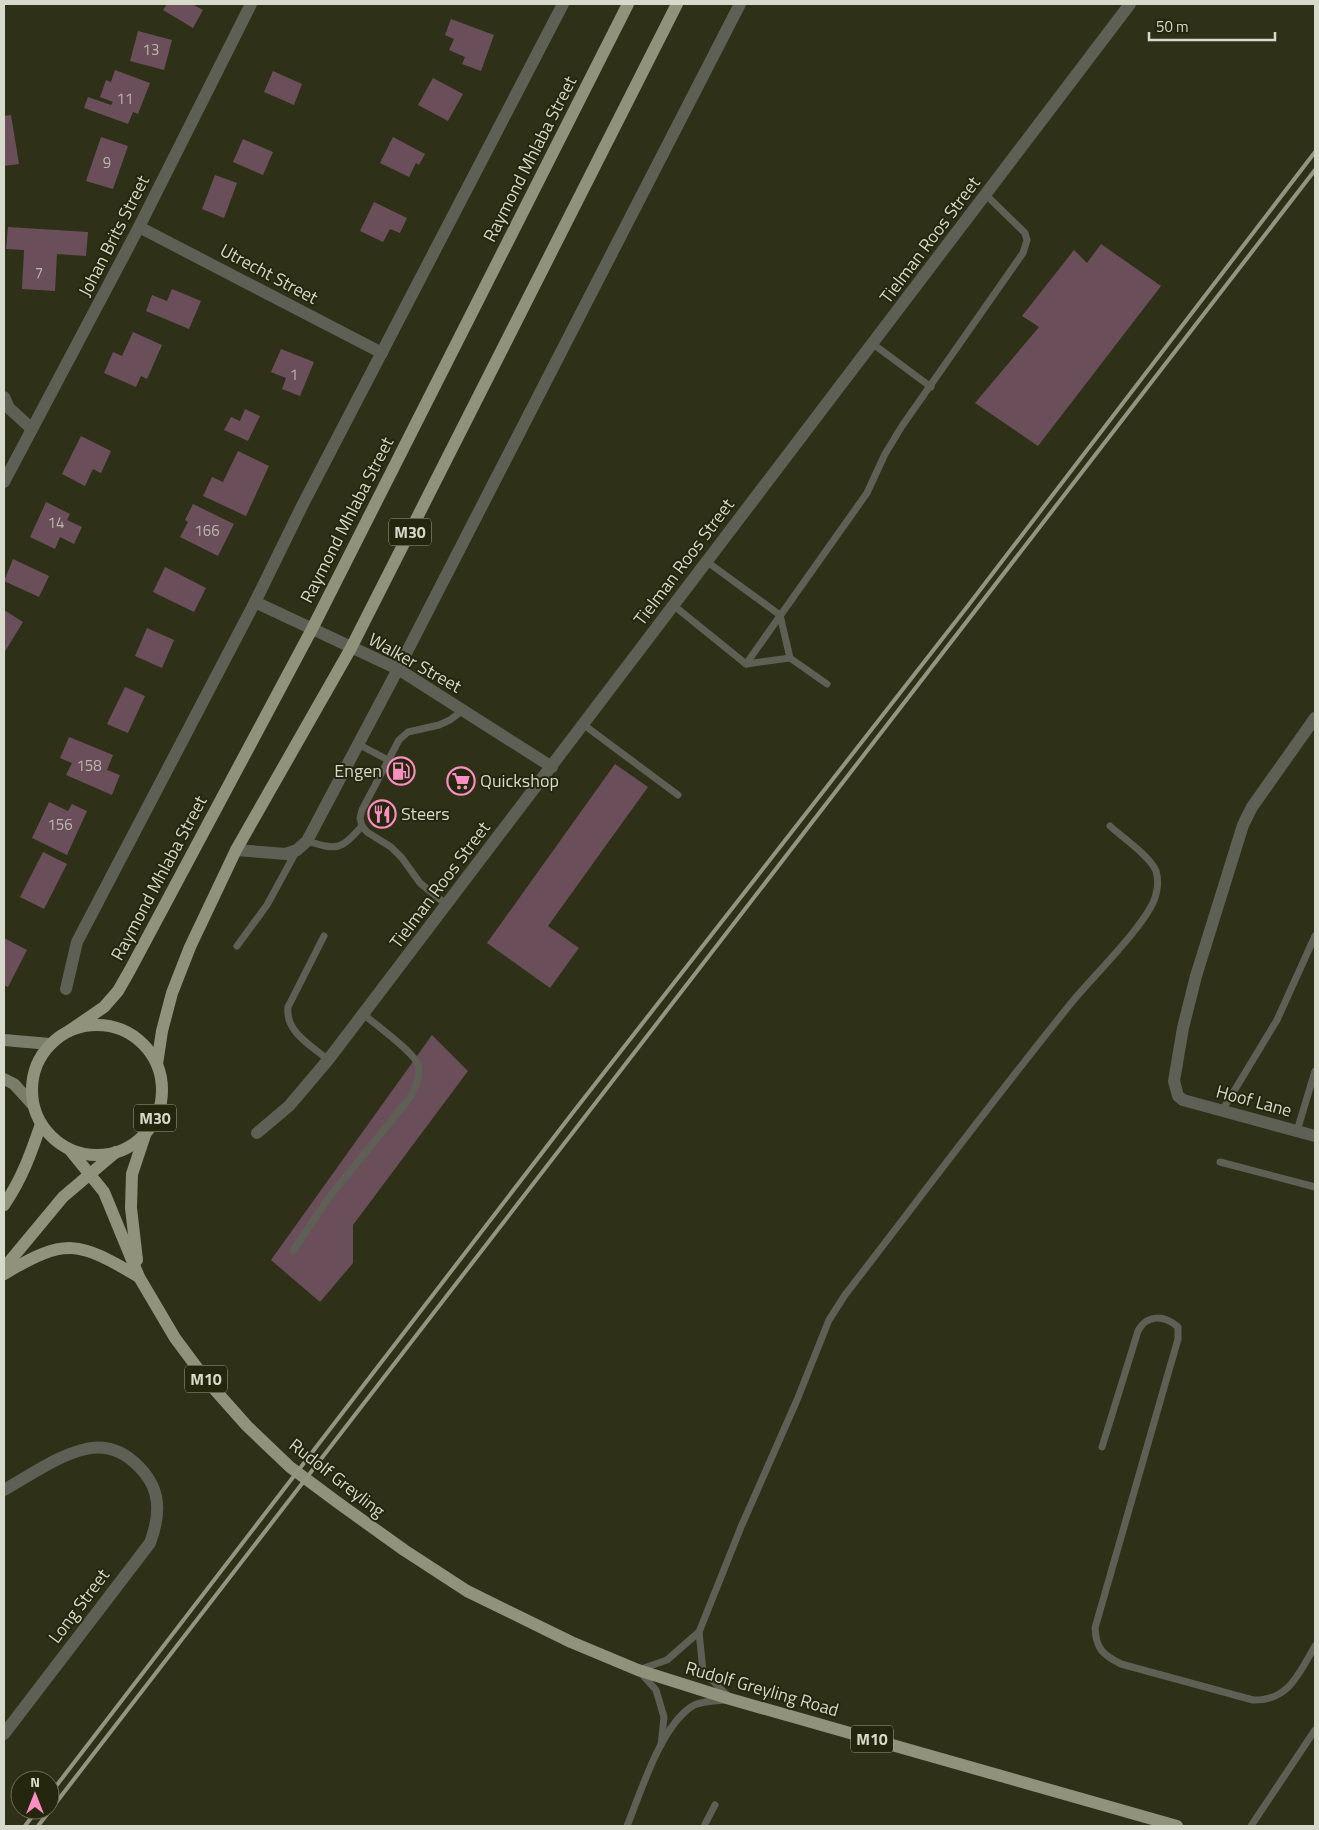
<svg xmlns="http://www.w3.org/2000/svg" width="1319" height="1830" font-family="'Titillium Web',sans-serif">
  <rect width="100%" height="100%" fill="#2e3018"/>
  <g fill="#6a4f5b">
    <polygon points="167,4 192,4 203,10 193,28 163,10"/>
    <polygon points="451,19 494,35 481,71 462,64 465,57 449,50 454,39 445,35"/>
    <polygon points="138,31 172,40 164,70 130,61"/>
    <polygon points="115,70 150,83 138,114 133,112 128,124 84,108 88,97 111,105 113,102 100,97 106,80 111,82"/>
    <polygon points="273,71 302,84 294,105 264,92"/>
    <polygon points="433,78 463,94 448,121 418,105"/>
    <polygon points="11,115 19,164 4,166 4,116"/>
    <polygon points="101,137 128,146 113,189 86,181"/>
    <polygon points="393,137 425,154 419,165 416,163 409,177 380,163"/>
    <polygon points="243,139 273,152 263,175 233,162"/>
    <polygon points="215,175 237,183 224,218 202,209"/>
    <polygon points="374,202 407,218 400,233 390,229 383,242 360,231"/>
    <polygon points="8,227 88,232 86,256 57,254 55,291 22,289 24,250 6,249"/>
    <polygon points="1101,244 1161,286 1038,446 975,403 1039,327 1022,316 1074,250 1087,263"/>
    <polygon points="172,289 201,301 189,329 146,311 152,295 167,301"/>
    <polygon points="133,332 162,345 147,379 141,376 136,387 104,373 113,352 122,356"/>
    <polygon points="281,349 314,362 300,396 282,389 286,378 271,372"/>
    <polygon points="245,409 260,416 248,441 224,430 231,417 240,421"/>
    <polygon points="81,436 111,451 101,473 93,469 85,486 62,474"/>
    <polygon points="238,451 269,466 246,516 203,496 212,477 223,482"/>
    <polygon points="46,502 70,514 67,520 82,527 74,544 60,537 55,549 30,537"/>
    <polygon points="193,504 234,524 218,556 180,537 188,522 185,520"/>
    <polygon points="13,559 49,576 39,597 4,581"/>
    <polygon points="165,567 206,588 194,612 153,592"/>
    <polygon points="4,610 23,622 4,653"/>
    <polygon points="147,628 174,640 162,668 135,656"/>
    <polygon points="125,687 145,696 128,733 107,724"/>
    <polygon points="69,737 113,755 107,770 120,775 112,795 66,775 72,763 60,758"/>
    <polygon points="615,764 648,787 548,926 579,948 550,988 487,943"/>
    <polygon points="49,802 68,811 72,804 87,811 67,855 32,838"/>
    <polygon points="43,852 67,864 44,909 20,897"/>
    <polygon points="4,938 27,950 8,987 4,985"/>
    <polygon points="432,1035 468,1071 353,1225 353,1263 320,1302 271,1260"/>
  </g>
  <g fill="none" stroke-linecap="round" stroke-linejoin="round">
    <g stroke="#5f6055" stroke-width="7">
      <polyline points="873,344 931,387"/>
      <polyline points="706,561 780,615 790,658"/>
      <polyline points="673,605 746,664 790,658 827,684"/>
      <polyline points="746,664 867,493 885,454 902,426 1023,253 1027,240 1025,233 986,195"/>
      <polyline points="584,725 678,795"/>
      <polyline points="358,744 388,760"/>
      <path d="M307,841C337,850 340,851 362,826"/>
      <polyline points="447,905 420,883 402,858 391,847 367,832 362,826 360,818 362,810 399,740 408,732 439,725 450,720 463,710"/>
      <path d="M324,936L288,1007C285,1032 311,1045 328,1060"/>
      <polyline points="237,946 267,905 297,850"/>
      <polyline points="1222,1111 1277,1020 1315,936"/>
      <polyline points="1297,1131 1315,1071"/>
      <polyline points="1220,1162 1315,1187"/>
      <path d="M293,1251L330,1196L409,1099C415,1088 421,1078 418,1065C416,1054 374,1023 363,1014"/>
      <path d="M1102,1447L1138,1331C1147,1314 1164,1315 1178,1327V1339L1095,1628C1096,1649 1103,1655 1121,1664L1253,1700C1289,1701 1299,1673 1315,1646"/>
      <polyline points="699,1632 703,1671 728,1696"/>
      <path d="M661,1745L664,1717L656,1690L638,1670L667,1660L699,1632L741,1527L797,1400L829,1320L845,1295C919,1199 992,1101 1068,1007C1087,982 1151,921 1156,894C1158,887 1158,878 1156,871C1150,856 1123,838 1110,826"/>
      <path d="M627,1826C641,1792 660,1728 691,1707C699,1701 715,1701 725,1700"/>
      <polyline points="704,1826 715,1805"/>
      <polyline points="1251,1826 1315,1730"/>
    </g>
    <g stroke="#5f6055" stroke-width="12">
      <polyline points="139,227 382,353"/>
      <polyline points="4,397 9,408 32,429"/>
      <polyline points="4,482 139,227 251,4"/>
      <polyline points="255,602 398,669 552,767"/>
      <polyline points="1315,718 1252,807 1243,825 1196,976 1183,1028 1174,1081 1178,1096 1183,1100 1315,1136"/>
      <polyline points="236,850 286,854 297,850 307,841 398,669 740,4"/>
      <polyline points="66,989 77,942 255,602 302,506 563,4"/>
      <polyline points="257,1133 289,1106 328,1060 363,1014 1130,4"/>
      <path d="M4,1490C29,1476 58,1455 86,1449C101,1445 117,1449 129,1458C160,1482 163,1508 150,1543L4,1734"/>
    </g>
    <g stroke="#7b7d6b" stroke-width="12">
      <polyline points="4,1040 50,1044"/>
      <polyline points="4,1079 14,1084 33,1105"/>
    </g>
    <g stroke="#90927b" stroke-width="12">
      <circle cx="97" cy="1090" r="65"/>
      <polyline points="69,1031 104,1007 118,991 130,970 312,629 628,4"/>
      <polyline points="157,1064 162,1031 172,993 190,947 236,850 351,648 677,4"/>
      <polyline points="70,1150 104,1192 139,1277 175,1338 207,1381 247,1426 290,1467 337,1502 404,1550 467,1591 571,1642 638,1670 730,1699 1177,1826"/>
      <path d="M4,1205C22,1179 31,1153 41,1124"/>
      <polyline points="137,1260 131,1208 132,1174 145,1135"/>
      <polyline points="4,1268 63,1197 116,1152"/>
      <path d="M4,1274C66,1237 78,1241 139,1277"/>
    </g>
    <g stroke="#939583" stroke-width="4">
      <polyline points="50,1794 571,1115 967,607 1315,152"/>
      <polyline points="25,1826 37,1810"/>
      <polyline points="38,1826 1315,170"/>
    </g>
  </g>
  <defs>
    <g id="fuel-ring" transform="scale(1.4375)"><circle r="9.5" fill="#24260e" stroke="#fc8fc2" stroke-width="1.5"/><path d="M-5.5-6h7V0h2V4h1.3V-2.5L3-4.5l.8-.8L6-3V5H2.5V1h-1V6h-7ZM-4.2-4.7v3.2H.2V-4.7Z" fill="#fc8fc2"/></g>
    <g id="supermarket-ring" transform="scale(1.4375)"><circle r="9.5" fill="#24260e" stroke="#fc8fc2" stroke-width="1.5"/><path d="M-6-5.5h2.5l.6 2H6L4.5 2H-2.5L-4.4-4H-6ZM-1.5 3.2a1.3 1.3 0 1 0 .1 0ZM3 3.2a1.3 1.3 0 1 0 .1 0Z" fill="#fc8fc2"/></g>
    <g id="restaurant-ring" transform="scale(1.4375)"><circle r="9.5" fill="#24260e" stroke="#fc8fc2" stroke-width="1.5"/><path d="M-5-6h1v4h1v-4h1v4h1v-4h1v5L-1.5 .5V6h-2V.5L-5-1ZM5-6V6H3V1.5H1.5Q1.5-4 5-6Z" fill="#fc8fc2"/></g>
  </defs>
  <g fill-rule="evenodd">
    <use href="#fuel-ring" x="401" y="771"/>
    <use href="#supermarket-ring" x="461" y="781"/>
    <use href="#restaurant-ring" x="382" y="814"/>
  </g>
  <g text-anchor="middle" stroke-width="4" stroke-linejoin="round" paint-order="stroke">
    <g font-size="15" fill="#bcb6ae">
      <text x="151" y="55">13</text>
      <text x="125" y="104">11</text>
      <text x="107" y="168">9</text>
      <text x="39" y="278">7</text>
      <text x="294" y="380">1</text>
      <text x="56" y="528">14</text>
      <text x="207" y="536">166</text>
      <text x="89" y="771">158</text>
      <text x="60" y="830">156</text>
    </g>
    <g fill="#24260e" stroke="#a1a392" stroke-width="1">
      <rect x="389" y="518.5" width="42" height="27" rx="4"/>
      <rect x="134" y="1104.5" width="42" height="27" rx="4"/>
      <rect x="185" y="1365.5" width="42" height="27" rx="4"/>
      <rect x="851" y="1725.5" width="42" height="27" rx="4"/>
    </g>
    <g font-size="16" font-weight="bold" fill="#d7d9ca">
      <text x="410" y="538">M30</text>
      <text x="155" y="1124">M30</text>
      <text x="206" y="1385">M10</text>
      <text x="872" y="1745">M10</text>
    </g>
    <g font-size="18" fill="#d7d9ca" stroke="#24260e">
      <text transform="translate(530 159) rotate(-63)" y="6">Raymond Mhlaba Street</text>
      <text transform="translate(114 236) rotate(-63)" y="6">Johan Brits Street</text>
      <text transform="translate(930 240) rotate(-53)" y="6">Tielman Roos Street</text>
      <text transform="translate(269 274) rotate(28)" y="6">Utrecht Street</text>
      <text transform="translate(347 520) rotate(-63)" y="6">Raymond Mhlaba Street</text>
      <text transform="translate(684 562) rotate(-53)" y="6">Tielman Roos Street</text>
      <text transform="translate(415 663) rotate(29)" y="6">Walker Street</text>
      <text transform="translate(159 878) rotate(-62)" y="6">Raymond Mhlaba Street</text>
      <text transform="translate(440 885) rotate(-53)" y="6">Tielman Roos Street</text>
      <text transform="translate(1254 1101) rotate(15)" y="6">Hoof Lane</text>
      <text transform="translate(337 1478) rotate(38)" y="6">Rudolf Greyling</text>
      <text transform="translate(79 1606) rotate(-53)" y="6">Long Street</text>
      <text transform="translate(762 1689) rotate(16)" y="6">Rudolf Greyling Road</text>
    </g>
    <g font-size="18" fill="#d7d9ca" stroke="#24260e" text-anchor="start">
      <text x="382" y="777" text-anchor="end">Engen</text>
      <text x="480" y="787">Quickshop</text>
      <text x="401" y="820">Steers</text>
    </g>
  </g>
  <rect width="1319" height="1830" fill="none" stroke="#d7d9ca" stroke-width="10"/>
  <g transform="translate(35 1795)"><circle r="24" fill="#24260e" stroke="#6c6e59"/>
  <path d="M0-4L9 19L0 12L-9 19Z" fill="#fc8fc2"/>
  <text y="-8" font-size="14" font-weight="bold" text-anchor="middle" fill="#d7d9ca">N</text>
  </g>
  <path d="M1149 32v8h126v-8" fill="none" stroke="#d7d9ca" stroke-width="2.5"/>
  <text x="1156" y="32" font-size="15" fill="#d7d9ca" stroke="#24260e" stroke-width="4" paint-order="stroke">50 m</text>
</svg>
